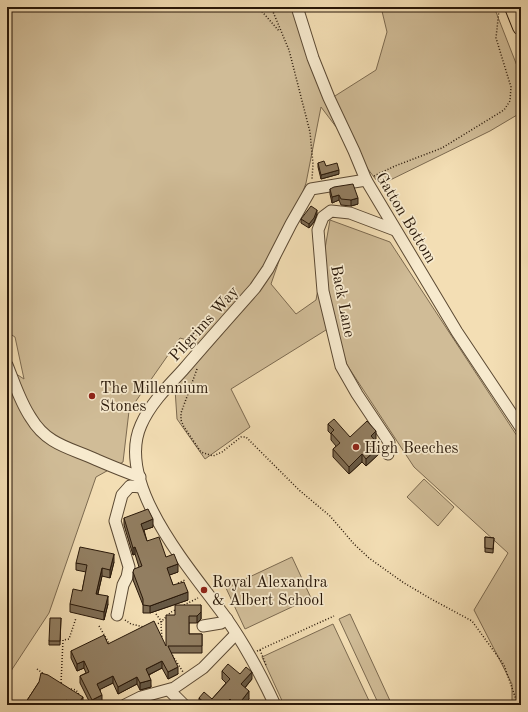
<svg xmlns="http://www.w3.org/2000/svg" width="528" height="712" font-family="'Old Standard TT',serif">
  <rect width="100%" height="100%" fill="#f3deb4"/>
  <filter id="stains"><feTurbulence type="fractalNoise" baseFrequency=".005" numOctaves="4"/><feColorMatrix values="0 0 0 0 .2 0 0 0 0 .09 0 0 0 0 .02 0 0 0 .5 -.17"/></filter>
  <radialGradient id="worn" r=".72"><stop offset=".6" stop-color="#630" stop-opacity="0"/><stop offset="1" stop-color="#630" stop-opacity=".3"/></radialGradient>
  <g fill="#d0bc97" stroke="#7c6a50">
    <polygon points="7,7 292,7 327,101 376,70 387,32 381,7 494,7 521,76 521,117 517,115 490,131 380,185 321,107 306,183 271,284 296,314 316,300 330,220 390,242 521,442 521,705 512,705 512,684 474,610 508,553 414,467 347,365 334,325 231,389 250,427 205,459 177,419 175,389 200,344 180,338 129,411 123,462 96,477 49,613 7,677 7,368 24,379 15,337 7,332"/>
    <polygon points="424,479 454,507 438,526 407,497"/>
    <polygon points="292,557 311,598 245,629 226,588"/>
    <polygon points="350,614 392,705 379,705 339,619"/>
    <polygon points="333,624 371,705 284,705 262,657"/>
  </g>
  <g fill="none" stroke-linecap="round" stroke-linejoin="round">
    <g stroke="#5b4933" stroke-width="13">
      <g id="minor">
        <polyline points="297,7 313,58 329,98 354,151 366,180 457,332 521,428"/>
        <path d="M7,365C14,382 20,402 31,418C47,445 71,448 97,460C111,466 125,472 140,477"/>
        <polyline points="388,454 389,442 357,394 341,366 323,291 318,230 323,217 331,211 350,213 395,230"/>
        <polyline points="117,615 123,585 127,577 129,567 115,521 122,495 130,486 141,487"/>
        <polyline points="203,626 221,623 227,619"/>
        <polyline points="169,690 184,705"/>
        <polyline points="125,705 141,697 174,688 203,668 236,634"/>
        <path d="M275,705C261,675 245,645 226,618C193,572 114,485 141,425C150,404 168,386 183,370C207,342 231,315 255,288L268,269L291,224L311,189L366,180"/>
      </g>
    </g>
    <g stroke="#281708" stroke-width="18">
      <polyline id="highway" points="513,7 521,27"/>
    </g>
    <g stroke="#281708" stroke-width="1.5" stroke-dasharray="1 2" stroke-linecap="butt">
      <polyline points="258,7 279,31"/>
      <polyline points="271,7 289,50 310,132 313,164 312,179"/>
      <polyline points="374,176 395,166 442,148 504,110 510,101 511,87 496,38 499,10"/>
      <polyline points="197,369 181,413 181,420 184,427 201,452 213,456 222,452 241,437 246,437 299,490 330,516 354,544 369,558 404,583 433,600 472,621 504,665 518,705"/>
      <polyline points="178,583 185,580"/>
      <polyline points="184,605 198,598"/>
      <polyline points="156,614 162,622 161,625 162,638"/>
      <polyline points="125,620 131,624 144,627"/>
      <path d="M155,625C165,621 166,614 175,610"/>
      <polyline points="99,626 109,643"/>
      <polyline points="260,650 266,665"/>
      <polyline points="257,651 334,616"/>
      <polyline points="171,653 183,672"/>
      <polyline points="37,669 44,674"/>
      <polyline points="61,683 63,640 69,639 76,618"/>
      <polyline points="71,689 76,690 80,696"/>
      <polyline points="82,699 87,705"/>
    </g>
    <use href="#minor" stroke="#f7eace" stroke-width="11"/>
    <use href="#highway" stroke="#f3deb4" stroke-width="16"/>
  </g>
  <g fill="#7e6c53" stroke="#281708">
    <polygon points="318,163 326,166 339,174 321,179 318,167"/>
    <polygon points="330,189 358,204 351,206 341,205 339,200 332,203 330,194"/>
    <polygon points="317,214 314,222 309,228 301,223 301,219"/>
    <polygon points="328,424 350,437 376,439 375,440 380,453 366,466 362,462 349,474 333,457 333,449 336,446 331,440 331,434 328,431"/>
    <polygon points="124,518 153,527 144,530 147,541 166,557 178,572 169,575 173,585 188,600 150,613 143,613 143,605 133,580 133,572 139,567 135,554 133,555 124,525"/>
    <polygon points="485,537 494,538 493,553 485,552"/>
    <polygon points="114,562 110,578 102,576 98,594 108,604 104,620 70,612 70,604 82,591 86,572 76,570 76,563"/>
    <polygon points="201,605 201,619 197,623 189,623 189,634 202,634 202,653 171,653 178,674 168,679 162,668 149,675 151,687 140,690 137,684 118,694 113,683 100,689 102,702 95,705 91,705 80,683 80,676 86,673 84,668 77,671 71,658 71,651 108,644 166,646 175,615"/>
    <polygon points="61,618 60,645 49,645 49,641"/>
    <polygon points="222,671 240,674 252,679 245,688 249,699 243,705 199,705 199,698 212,699 226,683 222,679"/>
    <polygon points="39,682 83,704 82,705 24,705"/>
  </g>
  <g fill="#665844" stroke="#281708">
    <polygon points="339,170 339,174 321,179 321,175"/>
    <polygon points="339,195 339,200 332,203 332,197"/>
    <polygon points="358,198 358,204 351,206 351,200"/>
    <polygon points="317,210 317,214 314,222 309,228 309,224"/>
    <polygon points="376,431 376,439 371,443 371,436"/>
    <polygon points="380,446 380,453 366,466 366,459"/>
    <polygon points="362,454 362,462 349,474 349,467"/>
    <polygon points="153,519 153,527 141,531 141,524"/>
    <polygon points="135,547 135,554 133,555 133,548"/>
    <polygon points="114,554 114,562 110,578 110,570"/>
    <polygon points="178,564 178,572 167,576 167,568"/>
    <polygon points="102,568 102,576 96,601 96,594"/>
    <polygon points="188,592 188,600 150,613 150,606"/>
    <polygon points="108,596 108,604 104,620 104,612"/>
    <polygon points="201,612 201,619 197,623 197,616"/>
    <polygon points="84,661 84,668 77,671 77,664"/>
    <polygon points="162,661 162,668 146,676 146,669"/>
    <polygon points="178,667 178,674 168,679 168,672"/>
    <polygon points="252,672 252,679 241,692 241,684"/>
    <polygon points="113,676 113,683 97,691 97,684"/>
    <polygon points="137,677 137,684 118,694 118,687"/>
    <polygon points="151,680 151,687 140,690 140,683"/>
    <polygon points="249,691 249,699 243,705 238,705 242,700"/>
    <polygon points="102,695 102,702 95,705 92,705 92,700"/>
    <polygon points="83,697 83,704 82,705 77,705"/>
    <polygon points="230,699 230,705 225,705"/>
    <polygon points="66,700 66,705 63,705"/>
  </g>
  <g fill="#927e61" stroke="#281708">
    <polygon points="324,161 326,166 337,163 339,170 321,175 318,163"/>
    <polygon points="353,184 358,198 351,200 341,199 339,195 332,197 330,189 334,187"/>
    <polygon points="311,206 317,210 314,218 309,224 301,219"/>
    <polygon points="334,419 350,437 367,421 376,431 371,436 380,446 366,459 362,454 349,467 333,449 340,443 331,433 334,430 328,424"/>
    <polygon points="148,509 153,519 141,524 147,541 159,537 166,557 174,554 178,564 167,568 173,585 184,582 188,592 150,606 143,605 143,599 133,572 134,569 142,566 135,547 133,548 124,518"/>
    <polygon points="485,537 494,538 493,549 485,548"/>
    <polygon points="80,547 114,554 110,570 102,568 96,594 108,596 104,612 70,604 73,589 82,591 87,565 76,563"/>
    <polygon points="175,605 201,605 201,612 197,616 189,616 189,634 202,634 202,646 168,646 178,667 168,672 162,661 146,669 151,680 140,683 137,677 118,687 113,676 97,684 102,695 92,700 80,676 89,672 84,661 77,664 71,651 104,635 108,644 154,621 166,646 166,615 175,615"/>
    <polygon points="50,618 61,618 60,641 49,641"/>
    <polygon points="228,664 240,674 246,667 252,672 241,684 249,691 242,700 238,705 236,705 230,699 225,705 207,705 199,698 204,692 212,699 230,679 222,671"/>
    <polygon points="41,673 48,675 83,697 77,705 74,705 66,700 63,705 24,705 39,682"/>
    <polygon points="261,703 264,705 259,705"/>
  </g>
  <g fill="#8f2418" stroke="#f7eace" stroke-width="1.5">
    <circle cx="92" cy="396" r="4"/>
    <circle cx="356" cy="447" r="4"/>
    <circle cx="204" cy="590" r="4"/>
  </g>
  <g text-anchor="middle" stroke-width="3.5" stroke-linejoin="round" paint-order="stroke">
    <g font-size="16" fill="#281708" stroke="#f7eace">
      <text transform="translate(407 217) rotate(59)" y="6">Gatton Bottom</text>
      <text transform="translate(344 301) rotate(79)" y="6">Back Lane</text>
      <text transform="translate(203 323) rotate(-48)" y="6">Pilgrims Way</text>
    </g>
    <g font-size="16" fill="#281708" stroke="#f7eace" text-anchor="start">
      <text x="100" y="393">The Millennium<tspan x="100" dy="18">Stones</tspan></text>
      <text x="364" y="453">High Beeches</text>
      <text x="212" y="587">Royal Alexandra<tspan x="212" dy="18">&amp; Albert School</tspan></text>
    </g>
  </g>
  <rect width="528" height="712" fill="none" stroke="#f3deb4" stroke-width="24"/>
  <rect x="8" y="8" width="512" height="696" fill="none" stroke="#281708" stroke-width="2"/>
  <rect x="12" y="12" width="504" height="688" fill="none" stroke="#281708"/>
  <rect width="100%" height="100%" filter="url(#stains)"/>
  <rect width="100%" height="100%" fill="url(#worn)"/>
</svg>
